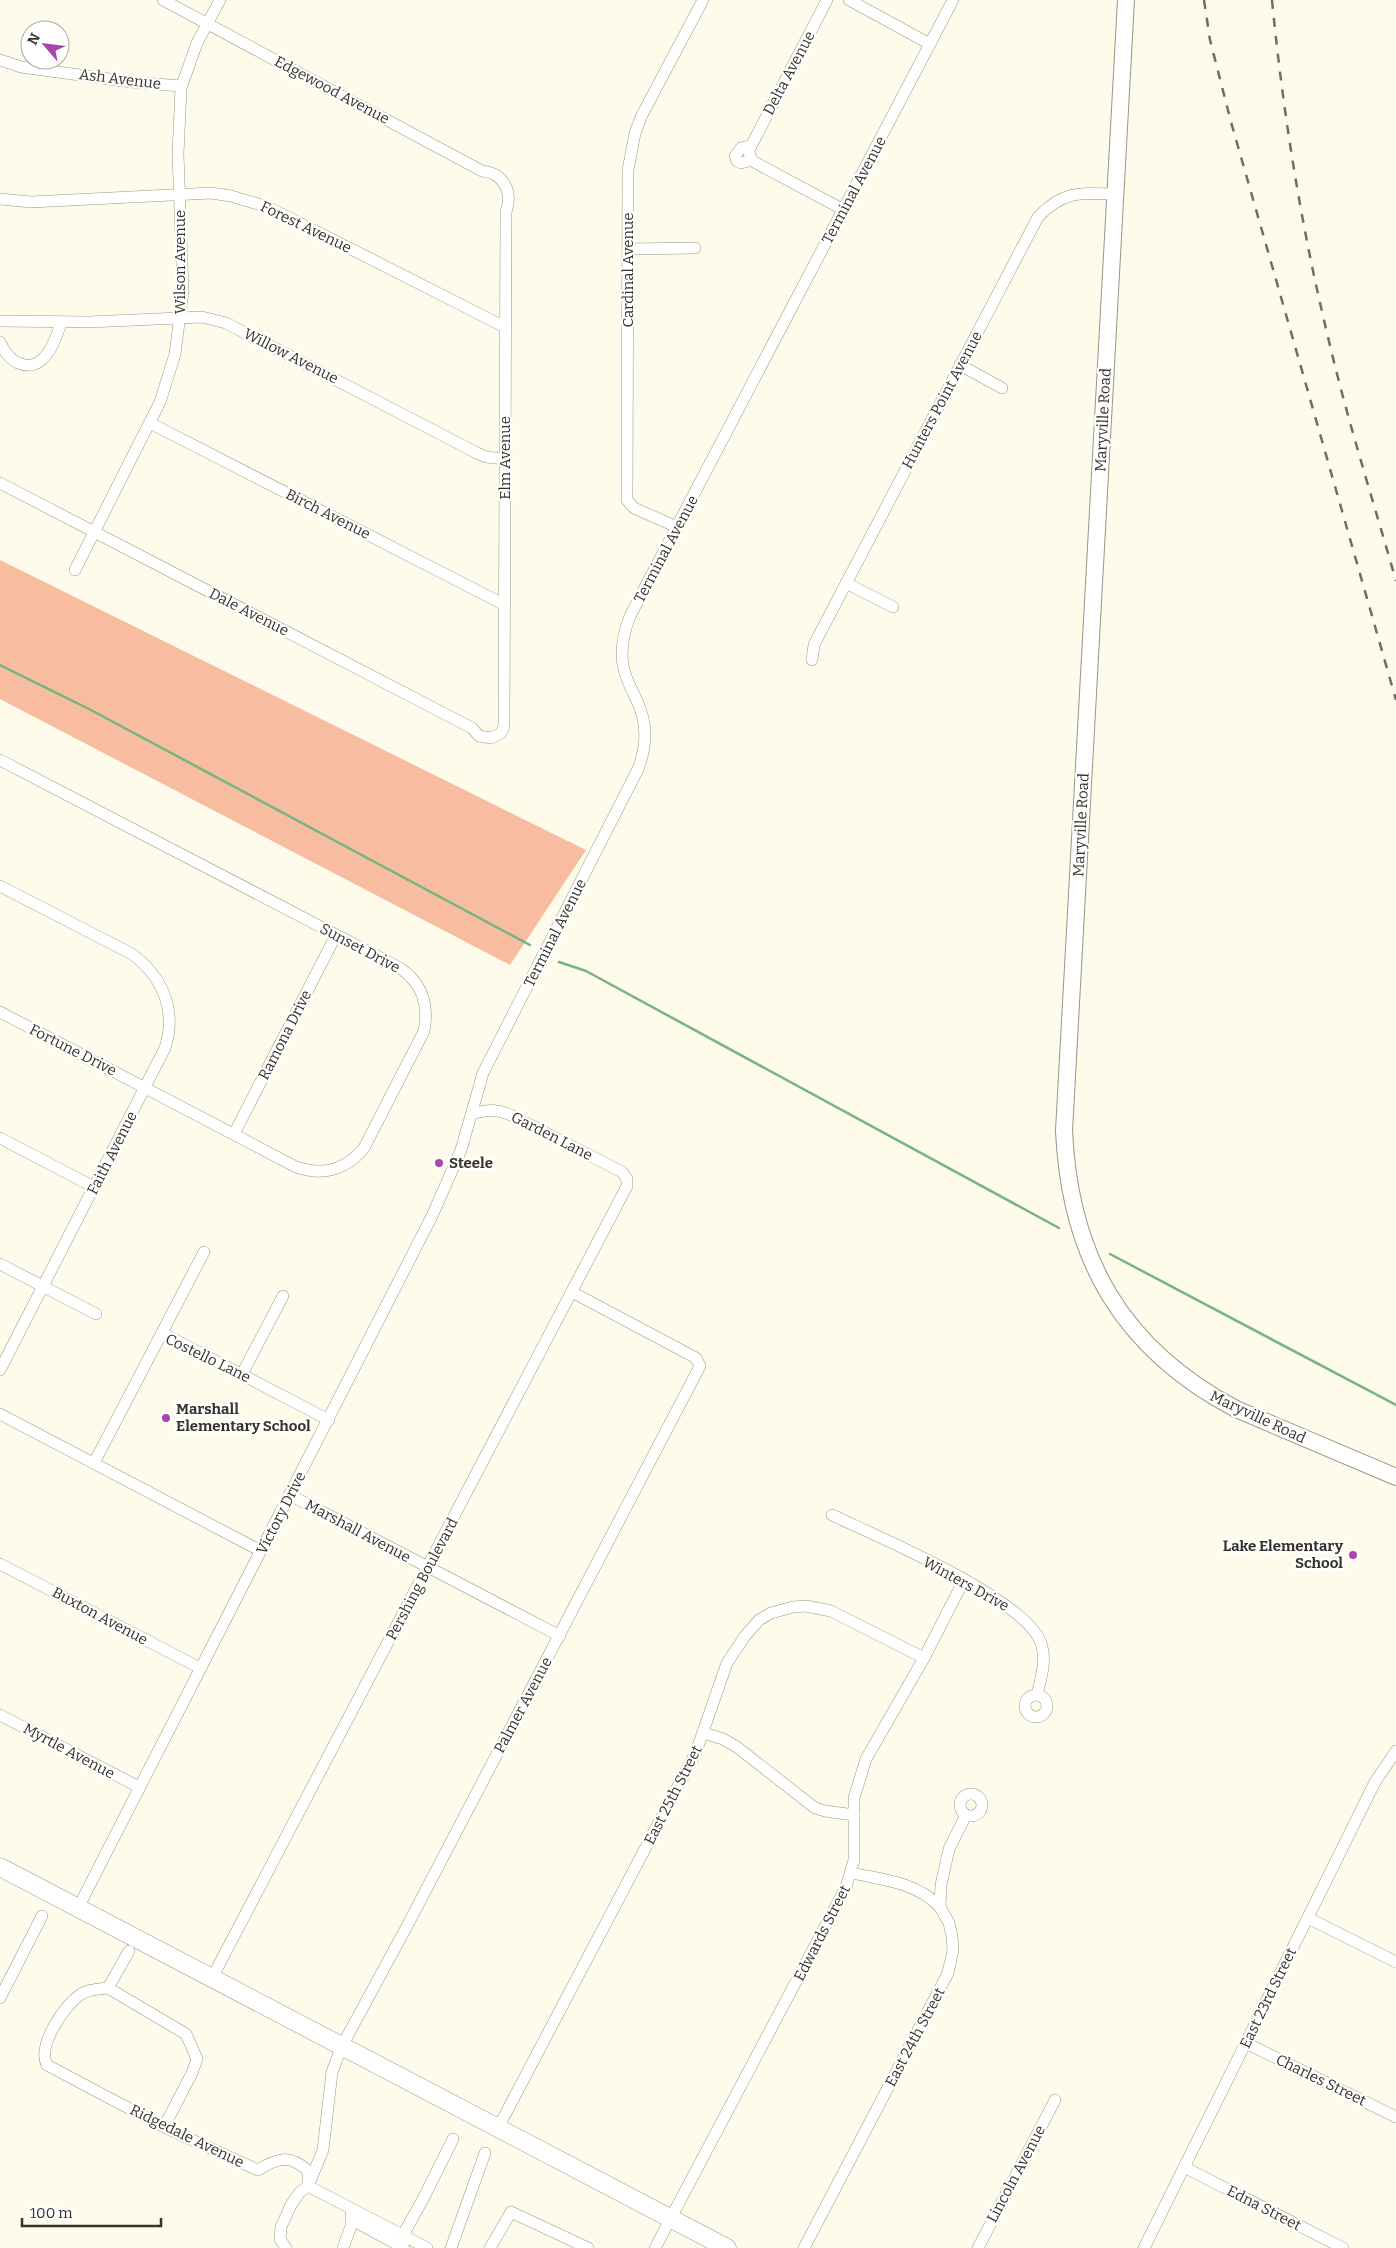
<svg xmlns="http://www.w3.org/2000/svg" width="1396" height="2248" font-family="Bitter,serif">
  <rect width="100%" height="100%" fill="#fffbea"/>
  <polygon fill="#f8bca1" points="0,560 586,850 510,965 0,699"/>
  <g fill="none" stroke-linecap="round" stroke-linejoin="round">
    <g stroke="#76b484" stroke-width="2.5">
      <polyline points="0,665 89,709 530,945"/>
      <polyline points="559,962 586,971 1059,1228"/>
      <polyline points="1110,1254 1396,1405"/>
    </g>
    <g stroke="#999686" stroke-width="12">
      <g id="street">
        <polyline points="827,0 749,150 750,157 754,162 844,210"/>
        <polyline points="849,0 930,44"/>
        <polyline points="0,60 21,67 131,82 181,86"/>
        <polyline points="751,146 741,148 735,156 737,161 741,163 752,160"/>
        <polyline points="0,199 31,202 211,193 231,196 268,207 505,327"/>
        <polyline points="628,249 695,248"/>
        <polyline points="0,321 89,322 202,317 226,323 477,453 486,457 505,459"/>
        <path d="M0,342C4,351 9,359 18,363C44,374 55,342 61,323"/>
        <polyline points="960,365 1002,388"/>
        <polyline points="150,423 505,605"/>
        <path d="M0,483L472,728L479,736L491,738L501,733L504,726L506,212C513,192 504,173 482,171L163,0"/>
        <polyline points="677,527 634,508 627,500 628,170 635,133 642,115 703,0"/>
        <polyline points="75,570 160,402 175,354 183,291 178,154 181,88 197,43 220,0"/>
        <polyline points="846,583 893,607"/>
        <path d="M812,660L814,645L818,637L1038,217C1064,190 1081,193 1115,194"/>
        <path d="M0,760L400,968C423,984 429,1005 424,1031L364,1148C346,1170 323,1176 296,1167L0,1012"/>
        <path d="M0,886L132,954C163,977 177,1011 165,1048L0,1370"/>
        <polyline points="234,1134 336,935"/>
        <polyline points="0,1138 94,1187"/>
        <polyline points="0,1264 96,1314"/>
        <polyline points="162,1333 329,1420"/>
        <polyline points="242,1374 283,1296"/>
        <polyline points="0,1414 261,1551"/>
        <polyline points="94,1463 204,1252"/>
        <polyline points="290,1495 560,1636"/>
        <path d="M832,1515C878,1537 1025,1598 1041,1643C1047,1660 1041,1678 1037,1695"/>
        <polyline points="0,1564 200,1668"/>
        <circle cx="1036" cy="1706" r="11"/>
        <polyline points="0,1715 139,1787"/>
        <polyline points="704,1733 723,1739 737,1747 815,1808 825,1811 854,1815"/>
        <circle cx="971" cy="1805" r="11"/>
        <path d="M852,1873C884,1880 916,1882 940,1907"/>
        <path d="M78,1908L432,1216L461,1150L483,1073L638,769C647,746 648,724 637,701C632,689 625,679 623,665C620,648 624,632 630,616L953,0"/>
        <polyline points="1308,1918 1396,1962"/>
        <path d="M212,1978L627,1186V1179L622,1172L513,1116C498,1109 488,1109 472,1114"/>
        <polyline points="108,1988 129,1951"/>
        <polyline points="0,1998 42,1916"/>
        <polyline points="1246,2043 1396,2117"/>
        <path d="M164,2127L192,2073L197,2059L186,2034L108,1988C99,1989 89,1989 81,1994C64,2006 37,2045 47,2065L164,2127L258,2170C277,2158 290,2154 308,2171V2186L427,2248"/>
        <polyline points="498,2128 696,1752 727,1663 745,1636 759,1620 771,1613 793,1607 806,1606 831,1611 924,1658"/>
        <polyline points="1184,2167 1343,2248"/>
        <polyline points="352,2220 404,2248"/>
        <polyline points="403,2235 423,2199 453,2139"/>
        <polyline points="286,2248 280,2239 281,2227 291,2205 300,2192 308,2186 323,2150 332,2072 342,2046 406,1928 700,1366 696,1358 572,1292"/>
        <polyline points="343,2248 351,2226 351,2214"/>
        <polyline points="451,2248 485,2153"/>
        <polyline points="490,2248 511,2212 588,2248"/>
        <polyline points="655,2248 846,1887 854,1860 854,1798 866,1759 924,1658 964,1580"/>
        <polyline points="804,2248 948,1973 953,1950 952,1936 949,1923 940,1907 941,1885 949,1849 966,1815"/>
        <polyline points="978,2248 1055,2100"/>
        <polyline points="1144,2248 1375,1782 1396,1751"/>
      </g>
    </g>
    <g stroke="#999686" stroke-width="18">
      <path id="secondary" d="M1126,0L1064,1131C1070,1258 1122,1349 1236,1409L1396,1477"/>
    </g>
    <g stroke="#999686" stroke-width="19">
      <polyline id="primary" points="0,1867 727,2248"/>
    </g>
    <use href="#street" stroke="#fff" stroke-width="11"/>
    <use href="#secondary" stroke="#fff" stroke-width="16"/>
    <use href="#primary" stroke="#fff" stroke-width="18"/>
    <g stroke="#706e64" stroke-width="2.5" stroke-dasharray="9 9" stroke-linecap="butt">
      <polyline points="1204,0 1210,40 1231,122 1396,700"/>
      <path d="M1272,0C1283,113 1301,226 1328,337C1347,419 1373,500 1396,581"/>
    </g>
  </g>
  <g fill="#a946ac" stroke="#fff" stroke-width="2">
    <circle cx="439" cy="1163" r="5"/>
    <circle cx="166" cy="1418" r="5"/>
    <circle cx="1353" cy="1555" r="5"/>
  </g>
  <g text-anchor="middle" stroke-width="4.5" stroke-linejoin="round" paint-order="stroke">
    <g font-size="15" fill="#34332c" stroke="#fff">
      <text transform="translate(789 73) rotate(-62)" y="5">Delta Avenue</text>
      <text transform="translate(120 79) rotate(7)" y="5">Ash Avenue</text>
      <text transform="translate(332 90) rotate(28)" y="5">Edgewood Avenue</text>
      <text transform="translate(854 190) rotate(-62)" y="5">Terminal Avenue</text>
      <text transform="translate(306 227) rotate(26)" y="5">Forest Avenue</text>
      <text transform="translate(180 262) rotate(-90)" y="5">Wilson Avenue</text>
      <text transform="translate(628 270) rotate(-90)" y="5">Cardinal Avenue</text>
      <text transform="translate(291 356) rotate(27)" y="5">Willow Avenue</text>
      <text transform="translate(942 400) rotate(-62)" y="5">Hunters Point Avenue</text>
      <text transform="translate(1103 420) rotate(-87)" y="5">Maryville Road</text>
      <text transform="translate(505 458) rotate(-90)" y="5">Elm Avenue</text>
      <text transform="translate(328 514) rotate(27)" y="5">Birch Avenue</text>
      <text transform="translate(666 549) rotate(-62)" y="5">Terminal Avenue</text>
      <text transform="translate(249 612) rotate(27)" y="5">Dale Avenue</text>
      <text transform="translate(1081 825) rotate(-87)" y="5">Maryville Road</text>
      <text transform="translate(555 933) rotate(-63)" y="5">Terminal Avenue</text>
      <text transform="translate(360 948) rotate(28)" y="5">Sunset Drive</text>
      <text transform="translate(285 1035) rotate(-63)" y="5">Ramona Drive</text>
      <text transform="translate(73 1050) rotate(27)" y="5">Fortune Drive</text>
      <text transform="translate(552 1136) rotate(27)" y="5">Garden Lane</text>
      <text transform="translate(112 1153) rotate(-63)" y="5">Faith Avenue</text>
      <text transform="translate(208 1358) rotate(26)" y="5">Costello Lane</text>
      <text transform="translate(1258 1417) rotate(25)" y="5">Maryville Road</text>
      <text transform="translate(281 1513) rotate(-63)" y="5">Victory Drive</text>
      <text transform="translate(358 1531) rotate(28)" y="5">Marshall Avenue</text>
      <text transform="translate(422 1579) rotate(-62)" y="5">Pershing Boulevard</text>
      <text transform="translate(966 1584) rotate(29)" y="5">Winters Drive</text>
      <text transform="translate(100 1616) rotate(28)" y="5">Buxton Avenue</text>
      <text transform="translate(523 1705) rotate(-62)" y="5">Palmer Avenue</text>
      <text transform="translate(69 1751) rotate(28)" y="5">Myrtle Avenue</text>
      <text transform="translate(673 1795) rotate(-63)" y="5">East 25th Street</text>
      <text transform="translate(822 1933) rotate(-63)" y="5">Edwards Street</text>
      <text transform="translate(1268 1998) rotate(-64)" y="5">East 23rd Street</text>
      <text transform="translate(915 2037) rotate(-62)" y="5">East 24th Street</text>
      <text transform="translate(1321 2080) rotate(26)" y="5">Charles Street</text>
      <text transform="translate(187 2136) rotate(26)" y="5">Ridgedale Avenue</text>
      <text transform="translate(1016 2174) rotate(-62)" y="5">Lincoln Avenue</text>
      <text transform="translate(1264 2208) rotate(27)" y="5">Edna Street</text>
    </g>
    <g font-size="15" font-weight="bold" fill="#34332c" stroke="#fff" text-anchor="start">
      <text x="449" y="1168">Steele</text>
      <text x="176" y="1414">Marshall<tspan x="176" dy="17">Elementary School</tspan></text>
      <text x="1343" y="1551" text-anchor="end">Lake Elementary<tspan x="1343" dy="17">School</tspan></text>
    </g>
  </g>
  <g transform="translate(45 45) rotate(298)"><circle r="24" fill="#ffffff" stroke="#aeadab"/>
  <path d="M0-4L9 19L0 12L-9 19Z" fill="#a946ac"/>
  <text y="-8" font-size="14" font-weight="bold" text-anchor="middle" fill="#34332c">N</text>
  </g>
  <path d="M22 2218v8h139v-8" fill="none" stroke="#34332c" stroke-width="2.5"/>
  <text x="30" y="2218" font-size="15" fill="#34332c" stroke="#ffffff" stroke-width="4" paint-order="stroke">100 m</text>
</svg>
